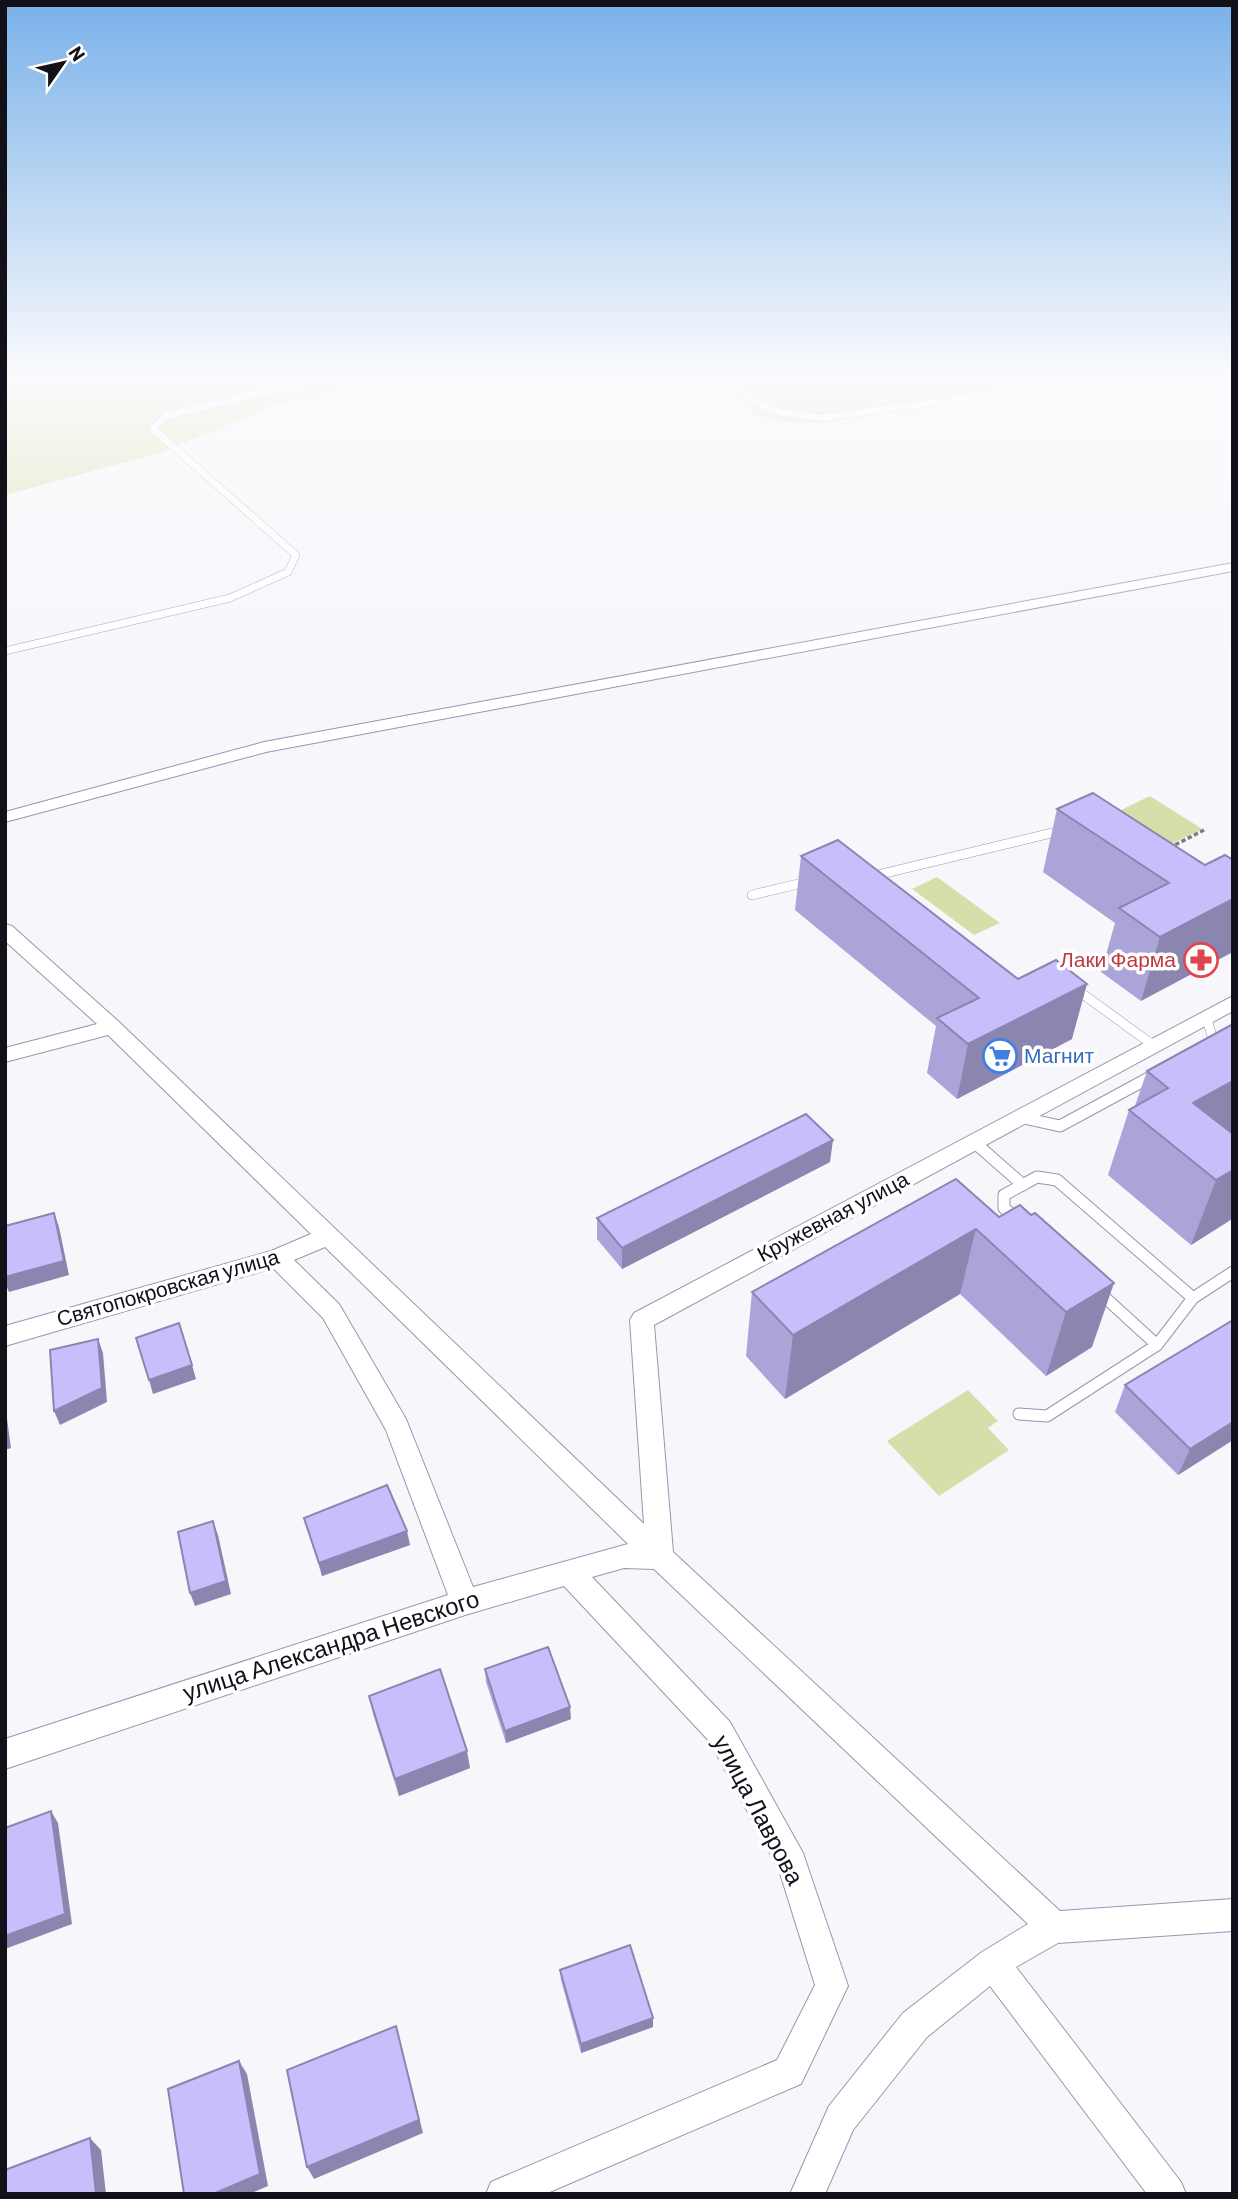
<svg xmlns="http://www.w3.org/2000/svg" width="1238" height="2199" font-family="Barlow,sans-serif">
  <rect width="100%" height="100%" fill="#f7f6fb"/>
  <g fill="#d7deaa">
    <polygon points="5,380 394,380 279,404 159,453 5,495"/>
    <polygon points="721,380 1118,380 810,423 782,421 755,415"/>
    <polygon points="1150,796 1202,829 1169,845 1117,812"/>
    <polygon points="937,877 1000,923 974,935 912,889"/>
    <polygon points="968,1390 998,1421 988,1428 1009,1450 939,1496 887,1441"/>
  </g>
  <g fill="none" stroke-linecap="round" stroke-linejoin="round">
    <g stroke="#9996ae" stroke-width="8">
      <g id="service-far2">
        <polyline points="720,380 773,411 822,418 1092,380"/>
        <polyline points="5,651 230,598 288,572 296,555 153,429 165,416 314,380"/>
      </g>
    </g>
    <g stroke="#9996ae" stroke-width="10">
      <g id="service-far1">
        <polyline points="869,877 1064,830"/>
        <polyline points="752,895 811,881"/>
        <polyline points="1073,987 1153,1045"/>
        <polyline points="1206,1017 1214,1042 1207,1046"/>
      </g>
    </g>
    <g stroke="#9996ae" stroke-width="13">
      <g id="service">
        <polyline points="1207,1046 1211,1044"/>
        <polyline points="1019,1117 1060,1126 1156,1074"/>
        <polyline points="974,1142 1023,1185"/>
        <polyline points="1019,1221 1004,1208 1004,1195 1037,1177 1057,1180 1193,1298"/>
        <polyline points="1099,1292 1157,1345"/>
        <polyline points="1019,1414 1047,1416 1157,1345 1193,1298 1233,1272"/>
      </g>
    </g>
    <g stroke="#9996ae" stroke-width="2">
      <g id="minor">
        <polygon points="1233,563 1233,571 266,752 5,822 5,812 264,742"/>
        <path d="M5,924L12,926L119,1022L644,1524L630,1320L634,1313L1233,996V1011L654,1325L673,1552L1060,1911L1233,1899V1931L1058,1943L1016,1967L1181,2182L1186,2194H1147L990,1986L927,2037L853,2130L825,2194H790L829,2106L903,2013L982,1952L1028,1924L654,1569L624,1568L592,1577L730,1722L803,1853L848,1986L801,2084L545,2194H486L491,2182L777,2060L815,1985L779,1870L710,1742L564,1586L465,1615L5,1769V1739L448,1595L386,1430L323,1318L273,1268L5,1346V1326L271,1251L311,1234L108,1035L5,1062V1048L97,1024L5,941ZM325,1247L628,1544L473,1587L406,1419L339,1304L294,1260Z"/>
      </g>
    </g>
    <polyline stroke="#7d7c83" stroke-width="3.5" stroke-dasharray="4.5 2.5" stroke-linecap="butt" points="1169,848 1204,830"/>
    <use href="#service-far2" stroke="#fff" stroke-width="7"/>
    <use href="#service-far1" stroke="#fff" stroke-width="9"/>
    <use href="#service" stroke="#fff" stroke-width="11"/>
    <use href="#minor" fill="#fff" fill-rule="evenodd"/>
  </g>
  <g fill="#aba4d9">
    <polygon points="1057,809 1205,865 1141,1001 1101,972 1115,923 1043,872"/>
    <polygon points="801,856 1072,1039 957,1099 927,1073 936,1026 795,910"/>
    <polygon points="1233,1024 1233,1132 1231,1133 1232,1219 1191,1245 1108,1175 1129,1110 1135,1106 1147,1071"/>
    <polygon points="830,1162 622,1269 597,1239 597,1218"/>
    <polygon points="999,1217 1092,1347 1046,1376 960,1294 785,1399 746,1356 752,1292"/>
    <polygon points="1125,1385 1233,1440 1178,1475 1115,1412"/>
    <polygon points="304,1518 410,1545 322,1576"/>
    <polygon points="485,1669 571,1719 506,1743 486,1682"/>
    <polygon points="369,1696 470,1768 399,1796 373,1714"/>
    <polygon points="560,1970 653,2027 581,2053 561,1980"/>
  </g>
  <g fill="#8b86b0">
    <polygon points="1233,899 1233,952 1141,1001 1160,937"/>
    <polygon points="1087,984 1072,1039 957,1099 968,1044"/>
    <polygon points="1233,1081 1233,1132 1189,1158 1193,1103"/>
    <polygon points="833,1140 830,1162 622,1269 622,1248"/>
    <polygon points="1233,1170 1232,1219 1191,1245 1216,1180"/>
    <polygon points="54,1213 59,1227 69,1275 9,1292 5,1283 5,1277"/>
    <polygon points="976,1229 960,1294 785,1399 793,1335"/>
    <polygon points="1114,1283 1092,1347 1046,1376 1066,1312"/>
    <polygon points="98,1339 103,1353 107,1402 60,1425 54,1411"/>
    <polygon points="192,1365 196,1379 153,1394 149,1380"/>
    <polygon points="5,1404 11,1448 5,1450"/>
    <polygon points="1233,1422 1233,1440 1178,1475 1190,1449"/>
    <polygon points="213,1521 218,1535 231,1594 195,1606 190,1593"/>
    <polygon points="407,1531 410,1545 322,1576 319,1563"/>
    <polygon points="570,1707 571,1719 506,1743 505,1731"/>
    <polygon points="467,1751 470,1768 399,1796 395,1779"/>
    <polygon points="51,1811 58,1823 72,1924 5,1949 7,1963 5,1964 5,1936"/>
    <polygon points="653,2018 653,2027 581,2053 581,2044"/>
    <polygon points="396,2026 423,2133 314,2179 307,2167"/>
    <polygon points="239,2061 247,2074 268,2186 249,2194 213,2194"/>
    <polygon points="90,2138 101,2150 106,2194 96,2194"/>
  </g>
  <g fill="#c7bffc" stroke="#8b86b0" stroke-width="2">
    <polygon points="1093,793 1205,865 1225,855 1233,860 1233,899 1160,937 1119,908 1169,883 1057,809"/>
    <polygon points="838,840 1018,979 1056,960 1087,984 968,1044 937,1018 979,998 801,856"/>
    <polygon points="1233,1024 1233,1081 1193,1103 1233,1134 1233,1170 1216,1180 1129,1110 1168,1088 1147,1071"/>
    <polygon points="806,1114 833,1140 622,1248 597,1218"/>
    <polygon points="956,1179 999,1217 1020,1205 1031,1215 1035,1213 1114,1283 1066,1312 976,1229 793,1335 752,1292"/>
    <polygon points="54,1213 64,1261 5,1277 5,1226"/>
    <polygon points="1233,1320 1233,1422 1190,1449 1125,1385"/>
    <polygon points="179,1323 192,1365 149,1380 136,1338"/>
    <polygon points="98,1339 102,1388 54,1411 50,1350"/>
    <polygon points="387,1485 407,1531 319,1563 304,1518"/>
    <polygon points="213,1521 226,1581 190,1593 178,1532"/>
    <polygon points="548,1647 570,1707 505,1731 485,1669"/>
    <polygon points="440,1669 467,1751 395,1779 369,1696"/>
    <polygon points="51,1811 65,1914 5,1936 5,1828"/>
    <polygon points="630,1945 653,2018 581,2044 560,1970"/>
    <polygon points="396,2026 419,2120 307,2167 287,2070"/>
    <polygon points="239,2061 260,2174 213,2194 184,2194 168,2089"/>
    <polygon points="90,2138 96,2194 5,2194 5,2170"/>
  </g>
  <linearGradient id="sky" x2="0" y2="1"><stop stop-color="#7ab1e9"/><stop offset="0.55" stop-color="#fbfbfd"/><stop offset="1" stop-color="#fbfbfd" stop-opacity="0"/></linearGradient>
  <rect width="1238" height="688" fill="url(#sky)"/>
  <defs>
    <g id="pharmacy-ring" transform="scale(1.75)"><circle r="9.5" fill="#fff" stroke="#e0444e" stroke-width="1.5"/><path d="M-2-6h4v4h4v4h-4v4h-4v-4h-4v-4h4Z" fill="#e0444e"/></g>
    <g id="supermarket-ring" transform="scale(1.75)"><circle r="9.5" fill="#fff" stroke="#3f7fe0" stroke-width="1.5"/><path d="M-6-5.5h2.5l.6 2H6L4.5 2H-2.5L-4.4-4H-6ZM-1.5 3.2a1.3 1.3 0 1 0 .1 0ZM3 3.2a1.3 1.3 0 1 0 .1 0Z" fill="#3f7fe0"/></g>
  </defs>
  <g fill-rule="evenodd">
    <use href="#pharmacy-ring" x="1201" y="960"/>
    <use href="#supermarket-ring" x="1000" y="1056"/>
  </g>
  <g text-anchor="middle" stroke-width="7" stroke-linejoin="round" paint-order="stroke">
    <g font-size="21" fill="#be3a42" stroke="#fff" text-anchor="end">
      <text x="1176" y="967">Лаки Фарма</text>
    </g>
    <g font-size="21" fill="#366cbe" stroke="#fff" text-anchor="start">
      <text x="1024" y="1063">Магнит</text>
    </g>
    <g font-size="21" fill="#12111a" stroke="#fff">
      <text transform="translate(833 1217) rotate(-28)" y="7">Кружевная улица</text>
      <text transform="translate(168 1288) rotate(-16)" y="7">Святопокровская улица</text>
    </g>
    <g font-size="24" fill="#12111a" stroke="#fff">
      <text transform="translate(331 1646) rotate(-18)" y="8">улица Александра Невского</text>
      <text transform="translate(758 1810) rotate(62)" y="8">улица Лаврова</text>
    </g>
  </g>
  <rect width="1238" height="2199" fill="none" stroke="#12111a" stroke-width="14"/>
  <g transform="translate(63 63) rotate(56)" stroke="#ffffff" stroke-width="5" paint-order="stroke">
  <path d="M0-5L12 26L0 18L-12 26Z" fill="#12111a"/>
  <text y="-10" font-size="19" font-weight="bold" text-anchor="middle" fill="#12111a">N</text>
  </g>
</svg>
